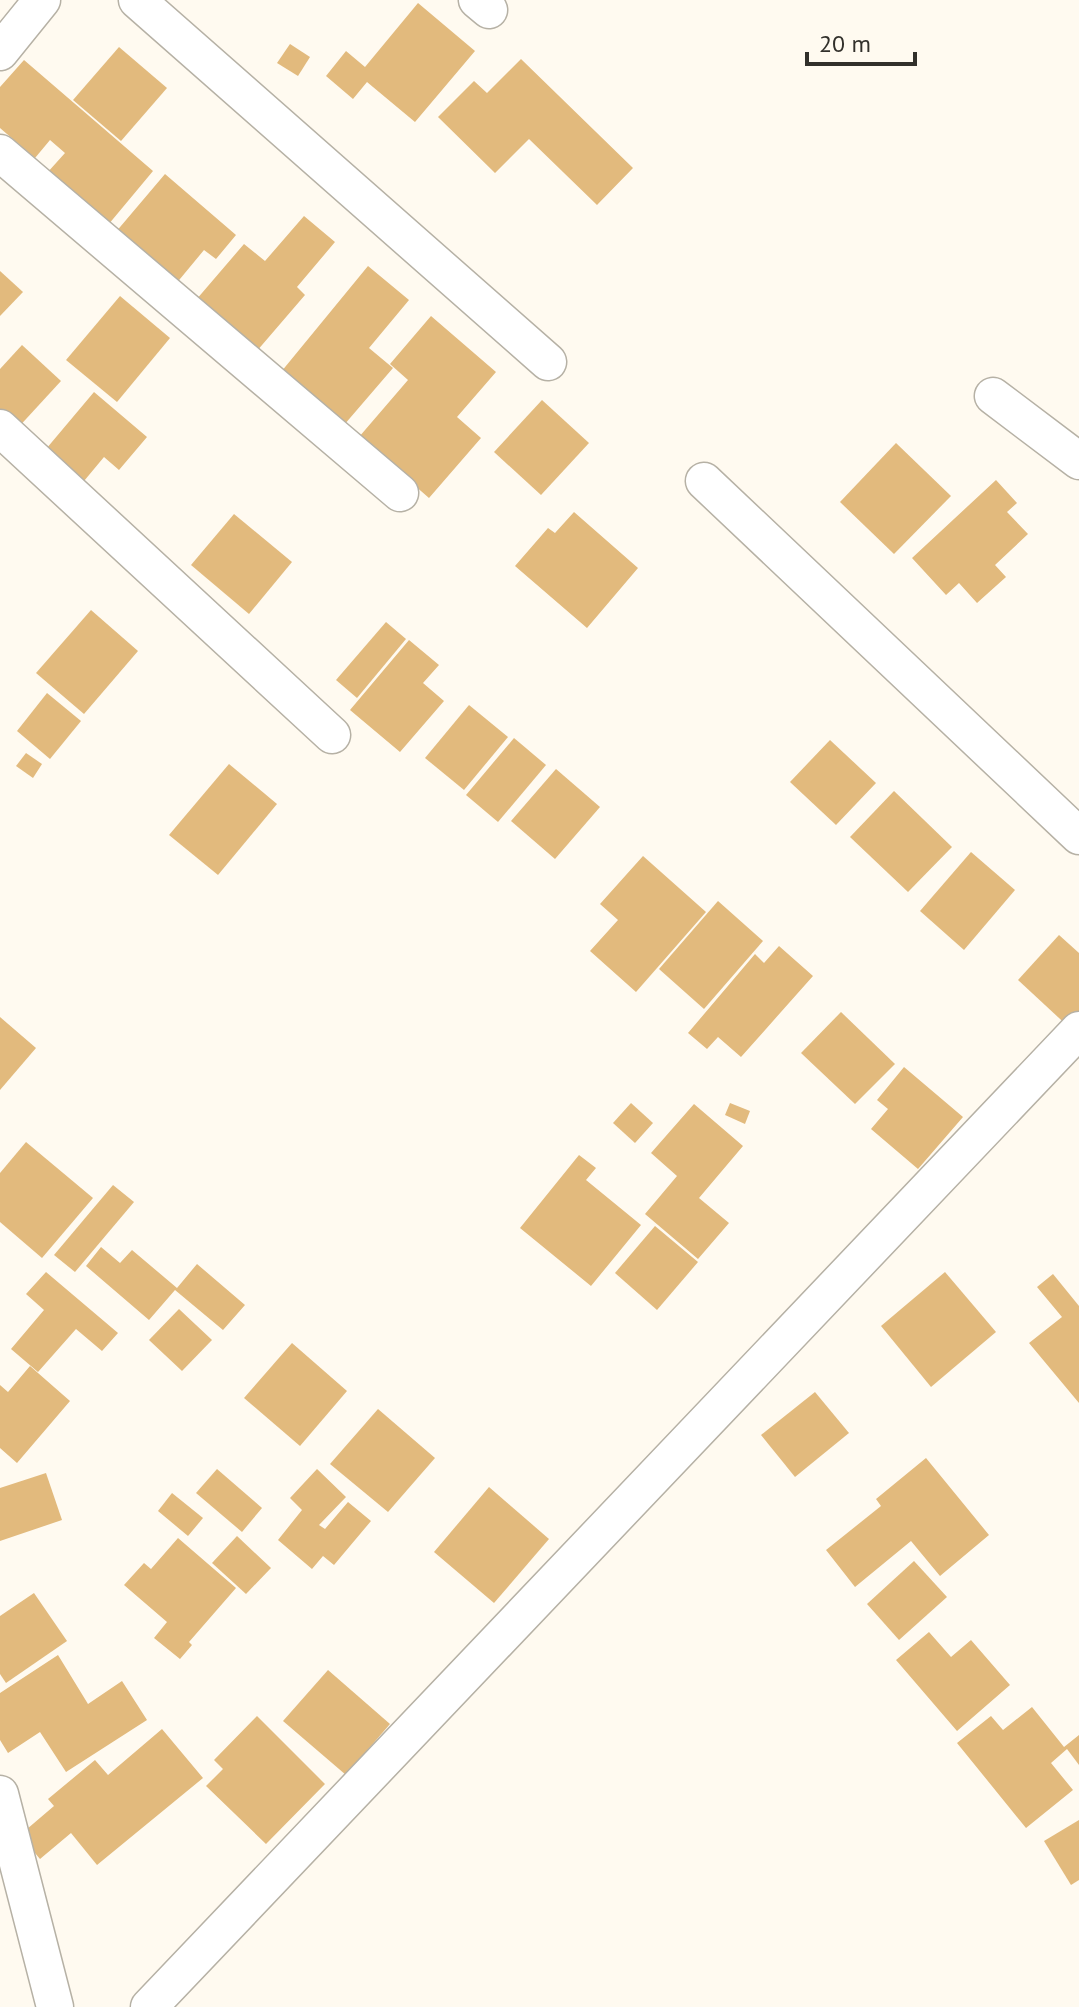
<svg xmlns="http://www.w3.org/2000/svg" width="1079" height="2007" font-family="'PT Sans',sans-serif">
  <rect width="100%" height="100%" fill="#fffaf0"/>
  <g fill="#e2ba7d">
    <polygon points="418,3 475,51 415,122 367,82 353,99 326,76 346,51 365,67"/>
    <polygon points="290,44 310,57 298,76 277,63"/>
    <polygon points="119,47 167,88 121,141 73,100"/>
    <polygon points="521,59 633,168 597,205 529,139 495,173 438,117 474,81 487,93"/>
    <polygon points="24,60 153,171 108,225 47,173 65,153 50,140 35,158 0,128 0,87"/>
    <polygon points="165,174 236,235 216,259 204,250 175,285 115,233"/>
    <polygon points="304,216 335,242 297,287 305,295 256,352 196,300 244,244 265,261"/>
    <polygon points="368,266 409,300 369,348 393,368 344,425 281,372"/>
    <polygon points="0,271 23,292 0,316"/>
    <polygon points="120,296 170,338 117,402 66,360"/>
    <polygon points="431,316 496,372 457,417 481,438 429,498 359,437 408,380 390,364"/>
    <polygon points="22,345 61,381 15,431 0,418 0,369"/>
    <polygon points="94,392 147,437 119,470 104,457 79,487 41,455"/>
    <polygon points="542,400 589,443 541,495 494,452"/>
    <polygon points="896,443 951,496 894,554 840,502"/>
    <polygon points="996,480 1017,503 1007,512 1028,534 995,565 1006,577 977,603 959,583 946,595 912,558"/>
    <polygon points="574,512 638,568 587,628 515,566 548,528 555,533"/>
    <polygon points="234,514 292,562 249,614 191,565"/>
    <polygon points="91,610 138,651 84,714 36,673"/>
    <polygon points="386,622 406,639 357,698 336,680"/>
    <polygon points="409,640 439,665 423,683 444,701 400,752 350,710"/>
    <polygon points="47,693 81,721 50,759 17,731"/>
    <polygon points="469,705 508,737 464,790 425,758"/>
    <polygon points="514,738 546,765 498,822 466,795"/>
    <polygon points="830,740 876,783 836,825 790,782"/>
    <polygon points="26,753 42,764 33,778 16,766"/>
    <polygon points="229,764 277,804 218,875 169,835"/>
    <polygon points="556,769 600,807 555,859 511,821"/>
    <polygon points="894,791 952,847 908,892 850,837"/>
    <polygon points="971,852 1015,890 964,950 920,911"/>
    <polygon points="643,856 706,912 636,992 590,951 618,920 600,904"/>
    <polygon points="718,901 763,941 704,1009 659,969"/>
    <polygon points="1059,935 1079,953 1079,1024 1073,1031 1018,980"/>
    <polygon points="779,946 813,976 741,1057 718,1037 707,1049 688,1033 755,954 764,963"/>
    <polygon points="841,1012 895,1064 855,1104 801,1053"/>
    <polygon points="0,1017 36,1048 0,1090"/>
    <polygon points="904,1067 963,1117 918,1169 871,1129 888,1109 877,1100"/>
    <polygon points="631,1103 653,1123 635,1143 613,1123"/>
    <polygon points="730,1103 750,1111 745,1124 725,1115"/>
    <polygon points="694,1104 743,1146 699,1198 729,1223 698,1259 645,1214 677,1176 651,1153"/>
    <polygon points="26,1142 93,1198 42,1258 0,1222 0,1173"/>
    <polygon points="579,1155 596,1168 586,1180 641,1225 591,1286 520,1228"/>
    <polygon points="113,1185 134,1202 75,1272 54,1255"/>
    <polygon points="655,1226 698,1262 657,1310 615,1273"/>
    <polygon points="101,1247 120,1263 132,1250 177,1288 197,1264 245,1305 223,1330 175,1290 149,1320 86,1266"/>
    <polygon points="46,1272 118,1333 102,1351 76,1329 38,1372 11,1349 44,1310 26,1294"/>
    <polygon points="945,1272 996,1332 931,1387 881,1326"/>
    <polygon points="1053,1274 1079,1306 1079,1403 1029,1343 1062,1317 1037,1287"/>
    <polygon points="179,1309 212,1340 182,1371 149,1340"/>
    <polygon points="292,1343 347,1391 300,1446 244,1398"/>
    <polygon points="30,1366 70,1401 17,1463 0,1448 0,1385 8,1392"/>
    <polygon points="815,1392 849,1433 795,1477 761,1435"/>
    <polygon points="378,1409 435,1458 388,1512 330,1464"/>
    <polygon points="926,1458 989,1535 940,1576 911,1541 855,1587 826,1550 881,1506 876,1499"/>
    <polygon points="217,1469 262,1508 242,1532 196,1493"/>
    <polygon points="317,1469 346,1497 319,1525 325,1529 348,1502 371,1521 334,1565 323,1556 312,1569 278,1540 302,1510 290,1498"/>
    <polygon points="46,1473 62,1520 0,1541 0,1488"/>
    <polygon points="489,1487 549,1539 494,1603 434,1552"/>
    <polygon points="172,1493 203,1518 188,1536 158,1511"/>
    <polygon points="237,1536 271,1568 246,1594 212,1563"/>
    <polygon points="178,1538 236,1588 189,1642 192,1645 180,1659 154,1638 167,1622 124,1585 144,1563 151,1569"/>
    <polygon points="914,1561 947,1597 899,1640 867,1604"/>
    <polygon points="34,1593 67,1641 6,1683 0,1674 0,1616"/>
    <polygon points="929,1632 951,1657 971,1640 1010,1685 957,1731 896,1660"/>
    <polygon points="58,1655 88,1704 122,1681 147,1720 66,1772 40,1732 8,1753 0,1740 0,1693"/>
    <polygon points="328,1670 390,1724 346,1775 283,1721"/>
    <polygon points="1032,1707 1064,1747 1079,1735 1079,1765 1067,1749 1051,1763 1073,1790 1026,1828 957,1743 991,1716 1003,1730"/>
    <polygon points="257,1716 325,1784 266,1844 206,1786 223,1769 214,1760"/>
    <polygon points="162,1729 203,1778 97,1865 71,1833 40,1859 20,1835 54,1806 48,1799 95,1760 108,1775"/>
    <polygon points="1079,1820 1079,1880 1071,1885 1044,1841"/>
  </g>
  <g fill="none" stroke-linecap="round" stroke-linejoin="round">
    <g stroke="#b6b1a5" stroke-width="39">
      <g id="street">
        <polyline points="137,0 548,362"/>
        <polyline points="477,0 489,10"/>
        <polyline points="0,52 42,0"/>
        <polyline points="0,153 400,493"/>
        <polyline points="993,396 1079,461"/>
        <polyline points="0,428 332,735"/>
        <polyline points="704,481 1079,836"/>
        <polyline points="0,1794 55,2007"/>
        <polyline points="149,2007 1079,1030"/>
      </g>
    </g>
    <use href="#street" stroke="#fff" stroke-width="36"/>
  </g>
  <path d="M807 52v12h108v-12" fill="none" stroke="#32302b" stroke-width="4"/>
  <text x="819" y="52" font-size="24" fill="#32302b" stroke="#fffaf0" stroke-width="6" paint-order="stroke">20 m</text>
</svg>
